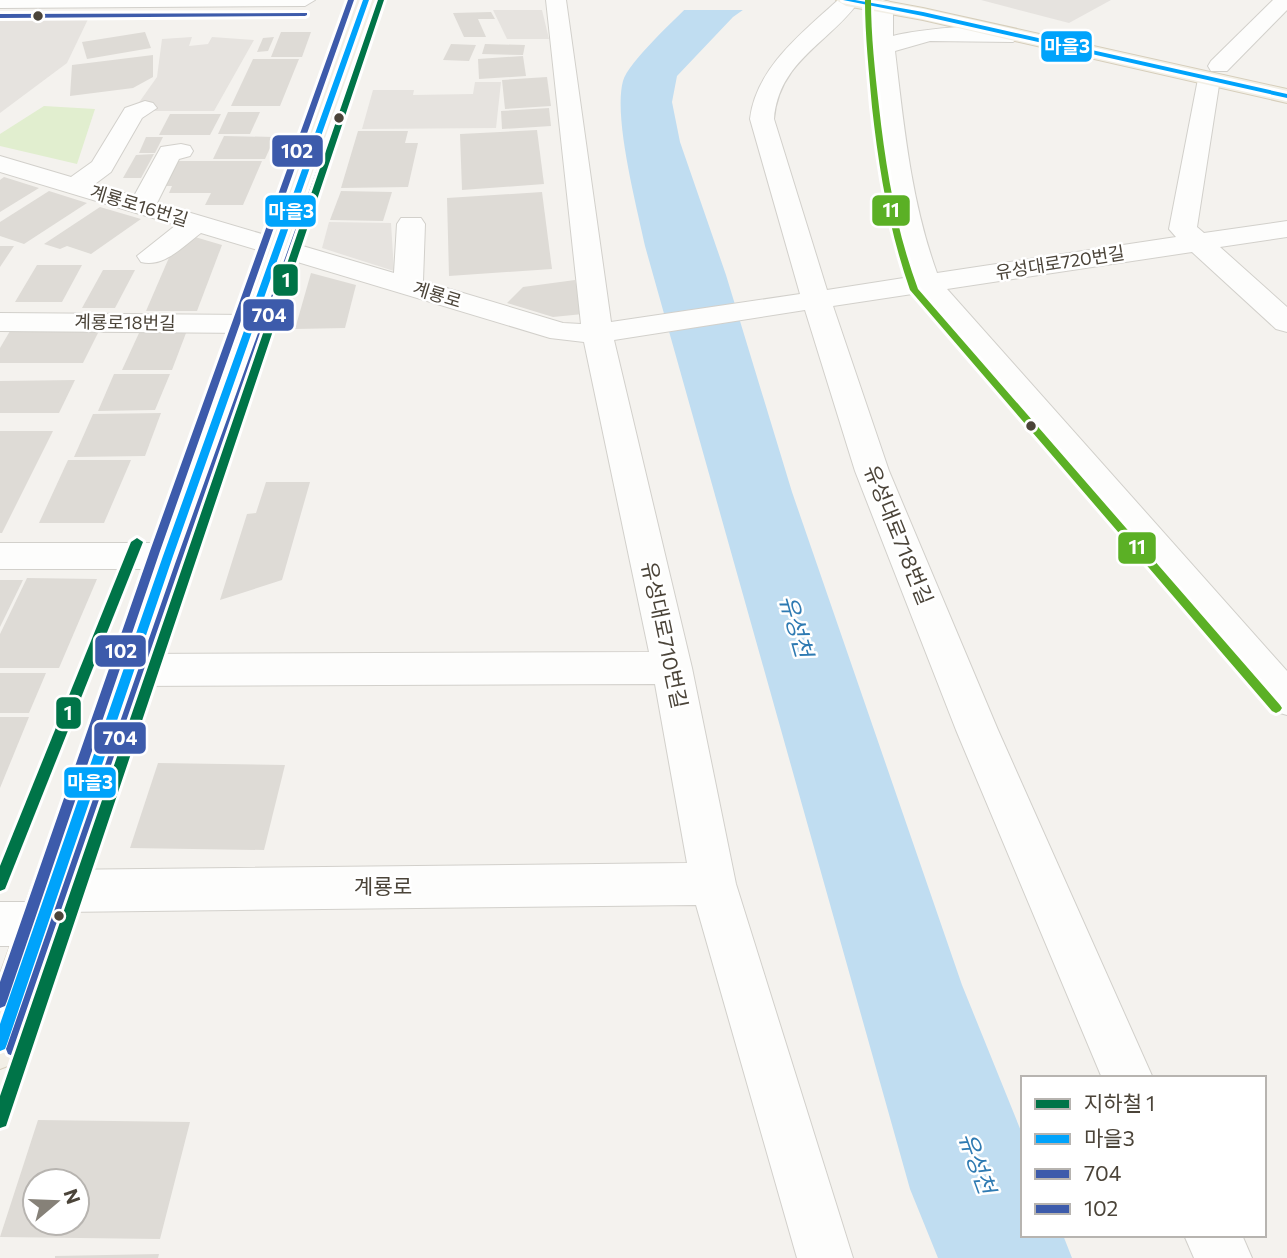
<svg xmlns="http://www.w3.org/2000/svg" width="1287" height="1258" font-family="Commissioner,'Noto Sans KR',sans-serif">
  <rect width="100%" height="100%" fill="#f4f2ee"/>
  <polygon fill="#e1eecf" points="44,106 95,109 77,164 0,146 0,134"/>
  <g fill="#e6e3df">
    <polygon points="981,0 1111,0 1069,23"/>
    <polygon points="493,10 542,10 549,39 507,39"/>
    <polygon points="90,15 67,63 0,113 0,17"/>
    <polygon points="192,37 189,46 208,44 212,37 254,40 214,111 133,111 157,77 162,39"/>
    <polygon points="475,82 501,82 496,128 362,129 373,90 414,90 413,95 473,94"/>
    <polygon points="329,222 391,223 394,271 322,248"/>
  </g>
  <path fill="#c0ddf1" d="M694,0H757L733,17L677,76L672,102L680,142L726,275L792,492L962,985L1023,1136V1235H1063L1072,1258H938L910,1189L645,246C637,207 613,117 623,81C628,62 678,17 694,0Z"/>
  <polygon fill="#f4f2ee" points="689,0 760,0 749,10 679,10"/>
  <g fill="#dedbd6" fill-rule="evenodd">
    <polygon points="491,12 495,19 478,19 486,37 464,37 453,13"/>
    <polygon points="145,32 151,48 87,59 82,42"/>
    <polygon points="281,32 311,32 302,57 271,57"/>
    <polygon points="274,37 268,51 257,52 263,38"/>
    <polygon points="451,44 476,45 469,61 443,60"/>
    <polygon points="485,44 525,45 523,55 482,54"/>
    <polygon points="153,55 153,77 133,88 70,96 72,65"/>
    <polygon points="523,56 526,76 479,79 478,59"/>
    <polygon points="253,59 299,59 280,106 231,106"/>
    <polygon points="547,77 551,106 505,109 502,80"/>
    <polygon points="549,108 551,126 502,129 501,111"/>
    <polygon points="228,112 260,112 250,134 218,134"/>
    <polygon points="170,114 221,114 210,135 159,135"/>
    <polygon points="537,130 544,184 462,190 460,134"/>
    <polygon points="358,131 408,131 405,143 418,143 408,187 341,188"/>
    <polygon points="224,136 275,137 265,159 213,159"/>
    <polygon points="146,137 163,137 155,153 139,153"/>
    <polygon points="154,154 141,178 123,178 136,155"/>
    <polygon points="173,161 262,161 243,205 205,205 211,193 169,193 172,186 159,186"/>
    <polygon points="4,177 39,188 0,212 0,180"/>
    <polygon points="49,191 87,203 24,244 0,236 0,222"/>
    <polygon points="341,191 392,192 383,221 330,220"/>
    <polygon points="542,192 552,269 449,276 447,198"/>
    <polygon points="100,207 141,219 91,254 67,246 60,249 44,244"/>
    <polygon points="195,237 222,245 197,311 146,311 171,253"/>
    <polygon points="0,246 14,246 0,267"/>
    <polygon points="37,265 82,265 62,302 15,302"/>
    <polygon points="103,270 135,270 115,308 82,308"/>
    <polygon points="311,273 356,285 345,328 295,329"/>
    <polygon points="575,280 583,314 553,317 507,303 523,287"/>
    <polygon points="10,331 99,331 83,363 0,363 0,348"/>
    <polygon points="139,333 186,333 172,370 122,370"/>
    <polygon points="114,374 170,374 155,410 98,411"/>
    <polygon points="75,380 59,413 0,413 0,381"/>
    <polygon points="161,413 145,456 74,457 93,414"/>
    <polygon points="0,431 53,431 2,533 0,533"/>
    <polygon points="68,460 131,460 104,523 39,523"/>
    <polygon points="266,482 310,482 282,580 220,600 247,514 256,513"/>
    <polygon points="27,578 97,579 59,668 0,668 0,634"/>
    <polygon points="0,580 23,580 0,627"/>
    <polygon points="0,673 46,673 29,713 0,713"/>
    <polygon points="0,717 29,717 0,788"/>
    <polygon points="158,763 285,765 264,850 130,848"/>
    <path d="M38,1120L190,1122L160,1239L0,1237ZM35,1181H77V1223H35Z"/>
    <polygon points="159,1254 158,1258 55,1258 55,1256"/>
  </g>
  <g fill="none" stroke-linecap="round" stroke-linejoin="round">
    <g stroke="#d2d0cb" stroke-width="2">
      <g id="minor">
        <polygon points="0,0 315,0 305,6 0,8"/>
        <path d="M546,0H566L611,322L800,294L750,119C756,68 802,33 838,0H860C830,43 779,60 774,119L827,290L910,277C883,196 878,112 870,27L873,6L882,0L890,2L893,6V36C913,30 1012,18 1024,35L1013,42L930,41L895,51C904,127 911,201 937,273L1176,237L1169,229L1198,79L1209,72L1220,79L1197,227L1204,233L1287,221V237L1220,247L1287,307V332L1276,329L1192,252L947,289L1287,671V715L1273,711L919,293L833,306L889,471L998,730L1153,1078H1102L956,730L855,471L805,310L614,340L692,668L736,884L853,1258H797L696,905L60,912L65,924L59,939L42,946H0V902H36L31,891L38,876L54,870L687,863L655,684L128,686L114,681L108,670L114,659L128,654L649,652L584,342L550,338L201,233C183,246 164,268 141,262L137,256L176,225L0,172V156L71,177L92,162L125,108L145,101L153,103L157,108L142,118L111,172L95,184L134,196L161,147L181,144L190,146L193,151L190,156L179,159L157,203L394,273L397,224L401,218H421L425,224L423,281L563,323L581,324Z"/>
        <polygon points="1273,0 1287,0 1287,10 1227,71 1211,71 1208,66 1211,61"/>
        <polygon points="0,313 250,315 261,318 265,324 261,330 250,333 0,331"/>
        <polygon points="0,543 168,543 181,547 186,556 181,565 168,569 0,569"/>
        <polygon points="1184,1235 1242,1235 1252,1258 1194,1258"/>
      </g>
    </g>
    <g stroke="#d6cebb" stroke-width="2">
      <g id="major">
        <polygon points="356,0 376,0 186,556 25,1044 18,1062 0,1069 0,974 150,556"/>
        <polygon points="836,0 880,0 923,8 1287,89 1287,103 923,20 846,6"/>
      </g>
    </g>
    <use href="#minor" fill="#fdfdfc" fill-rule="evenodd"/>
    <use href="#major" fill="#f2efe6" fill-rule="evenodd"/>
    <g stroke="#fff" stroke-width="6">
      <g id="bus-1">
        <polygon points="363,0 369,0 173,556 7,1044 5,1049 0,1051 0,1024 163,556"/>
        <polygon points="843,0 855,0 923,12 1287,94 1287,98 923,16"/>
      </g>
    </g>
    <g stroke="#fff" stroke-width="6">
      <g id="bus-2">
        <polygon points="379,3 382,5 186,561 20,1049 18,1054 13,1056 8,1054 6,1049 176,561 376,5"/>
        <polygon points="307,13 307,15 305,16 0,18 0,14"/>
      </g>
    </g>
    <g stroke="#fff" stroke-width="6">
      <polygon id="bus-3" points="348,0 354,0 160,551 7,1001 5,1006 0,1008 0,982 150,551"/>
    </g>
    <g stroke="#fff" stroke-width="6">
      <path id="bus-4" d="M865,0H871C871,36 875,71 879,107C886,169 896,230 918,289L1280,705L1282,708L1280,711L1276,713L1272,711L910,290C889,230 879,170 872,107C869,71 865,36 865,0Z"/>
    </g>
    <use href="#bus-1" fill="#00a3fb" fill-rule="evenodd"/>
    <use href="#bus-2" fill="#3d5bab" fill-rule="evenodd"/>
    <use href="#bus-3" fill="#3d5bab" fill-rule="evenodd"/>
    <use href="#bus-4" fill="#5bb025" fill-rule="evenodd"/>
    <g stroke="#fff" stroke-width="6">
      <g id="metro-1">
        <polygon points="378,0 384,0 8,1120 6,1126 0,1128 0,1096"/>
        <polygon points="137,538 143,542 7,884 5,889 0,891 0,866 131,542"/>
      </g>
    </g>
    <use href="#metro-1" fill="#007448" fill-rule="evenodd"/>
  </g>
  <g fill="#4b4439" stroke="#fff" stroke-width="2.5">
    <circle cx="38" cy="16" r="6"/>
    <circle cx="339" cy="118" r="6"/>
    <circle cx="1031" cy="426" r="6"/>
    <circle cx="59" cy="916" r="6"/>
  </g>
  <g text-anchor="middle" stroke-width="5" stroke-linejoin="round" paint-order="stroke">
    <g font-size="18" fill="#4b4439" stroke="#fff">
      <text transform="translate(139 206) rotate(17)" y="6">계룡로16번길</text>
      <text transform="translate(1060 263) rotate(-9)" y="6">유성대로720번길</text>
      <text transform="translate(437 295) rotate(17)" y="6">계룡로</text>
      <text transform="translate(125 323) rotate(1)" y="6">계룡로18번길</text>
    </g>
    <g font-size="21" fill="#4b4439" stroke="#fff">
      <text transform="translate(898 535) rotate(68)" y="7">유성대로718번길</text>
      <text transform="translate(664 635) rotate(78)" y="7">유성대로710번길</text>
      <text x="383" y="894">계룡로</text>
    </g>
    <g font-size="23" font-style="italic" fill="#2e7ab2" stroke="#fff">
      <text transform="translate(796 626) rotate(74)" y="8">유성천</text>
      <text transform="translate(977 1163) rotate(70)" y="8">유성천</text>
    </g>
  </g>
  <g stroke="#fff" stroke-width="2.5">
    <rect x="1040" y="30" width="53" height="33" rx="7" fill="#00a3fb"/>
    <rect x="271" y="134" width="53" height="34" rx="7" fill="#3d5bab"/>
    <rect x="871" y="194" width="40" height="33" rx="7" fill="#5bb025"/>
    <rect x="264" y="194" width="53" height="34" rx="7" fill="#00a3fb"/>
    <rect x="272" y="263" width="27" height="34" rx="7" fill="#007448"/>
    <rect x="242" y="298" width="53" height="34" rx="7" fill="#3d5bab"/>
    <rect x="1117" y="531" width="40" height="34" rx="7" fill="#5bb025"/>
    <rect x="94" y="634" width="53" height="34" rx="7" fill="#3d5bab"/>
    <rect x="55" y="696" width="27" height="34" rx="7" fill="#007448"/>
    <rect x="93" y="721" width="54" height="34" rx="7" fill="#3d5bab"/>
    <rect x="63" y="766" width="54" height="33" rx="7" fill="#00a3fb"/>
  </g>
  <g font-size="19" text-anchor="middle" font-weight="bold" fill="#fff">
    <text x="1067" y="53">마을3</text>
    <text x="297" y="158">102</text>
    <text x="891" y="217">11</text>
    <text x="291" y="218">마을3</text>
    <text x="286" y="287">1</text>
    <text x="269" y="322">704</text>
    <text x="1137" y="554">11</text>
    <text x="121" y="658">102</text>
    <text x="68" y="720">1</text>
    <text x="120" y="745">704</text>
    <text x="90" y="789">마을3</text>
  </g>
  <rect x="1021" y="1076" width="245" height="161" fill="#ffffff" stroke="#b7b4b0" stroke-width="2"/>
  <rect x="1035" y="1099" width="35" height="10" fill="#007448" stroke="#b7b4b0" stroke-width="2"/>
  <text x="1084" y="1111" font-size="21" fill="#4b4439">지하철 1</text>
  <rect x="1035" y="1134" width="35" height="10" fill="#00a3fb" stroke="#b7b4b0" stroke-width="2"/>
  <text x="1084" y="1146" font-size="21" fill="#4b4439">마을3</text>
  <rect x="1035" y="1169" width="35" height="10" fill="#3d5bab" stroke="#b7b4b0" stroke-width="2"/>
  <text x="1084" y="1181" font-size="21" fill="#4b4439">704</text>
  <rect x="1035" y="1204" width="35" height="10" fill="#3d5bab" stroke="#b7b4b0" stroke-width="2"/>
  <text x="1084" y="1216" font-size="21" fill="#4b4439">102</text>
  <g transform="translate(56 1202) rotate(71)"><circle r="33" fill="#ffffff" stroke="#b7b4b0" stroke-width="2"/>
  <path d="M0-5L12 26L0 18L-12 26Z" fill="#868178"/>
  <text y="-10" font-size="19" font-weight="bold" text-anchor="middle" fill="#4b4439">N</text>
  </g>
</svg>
